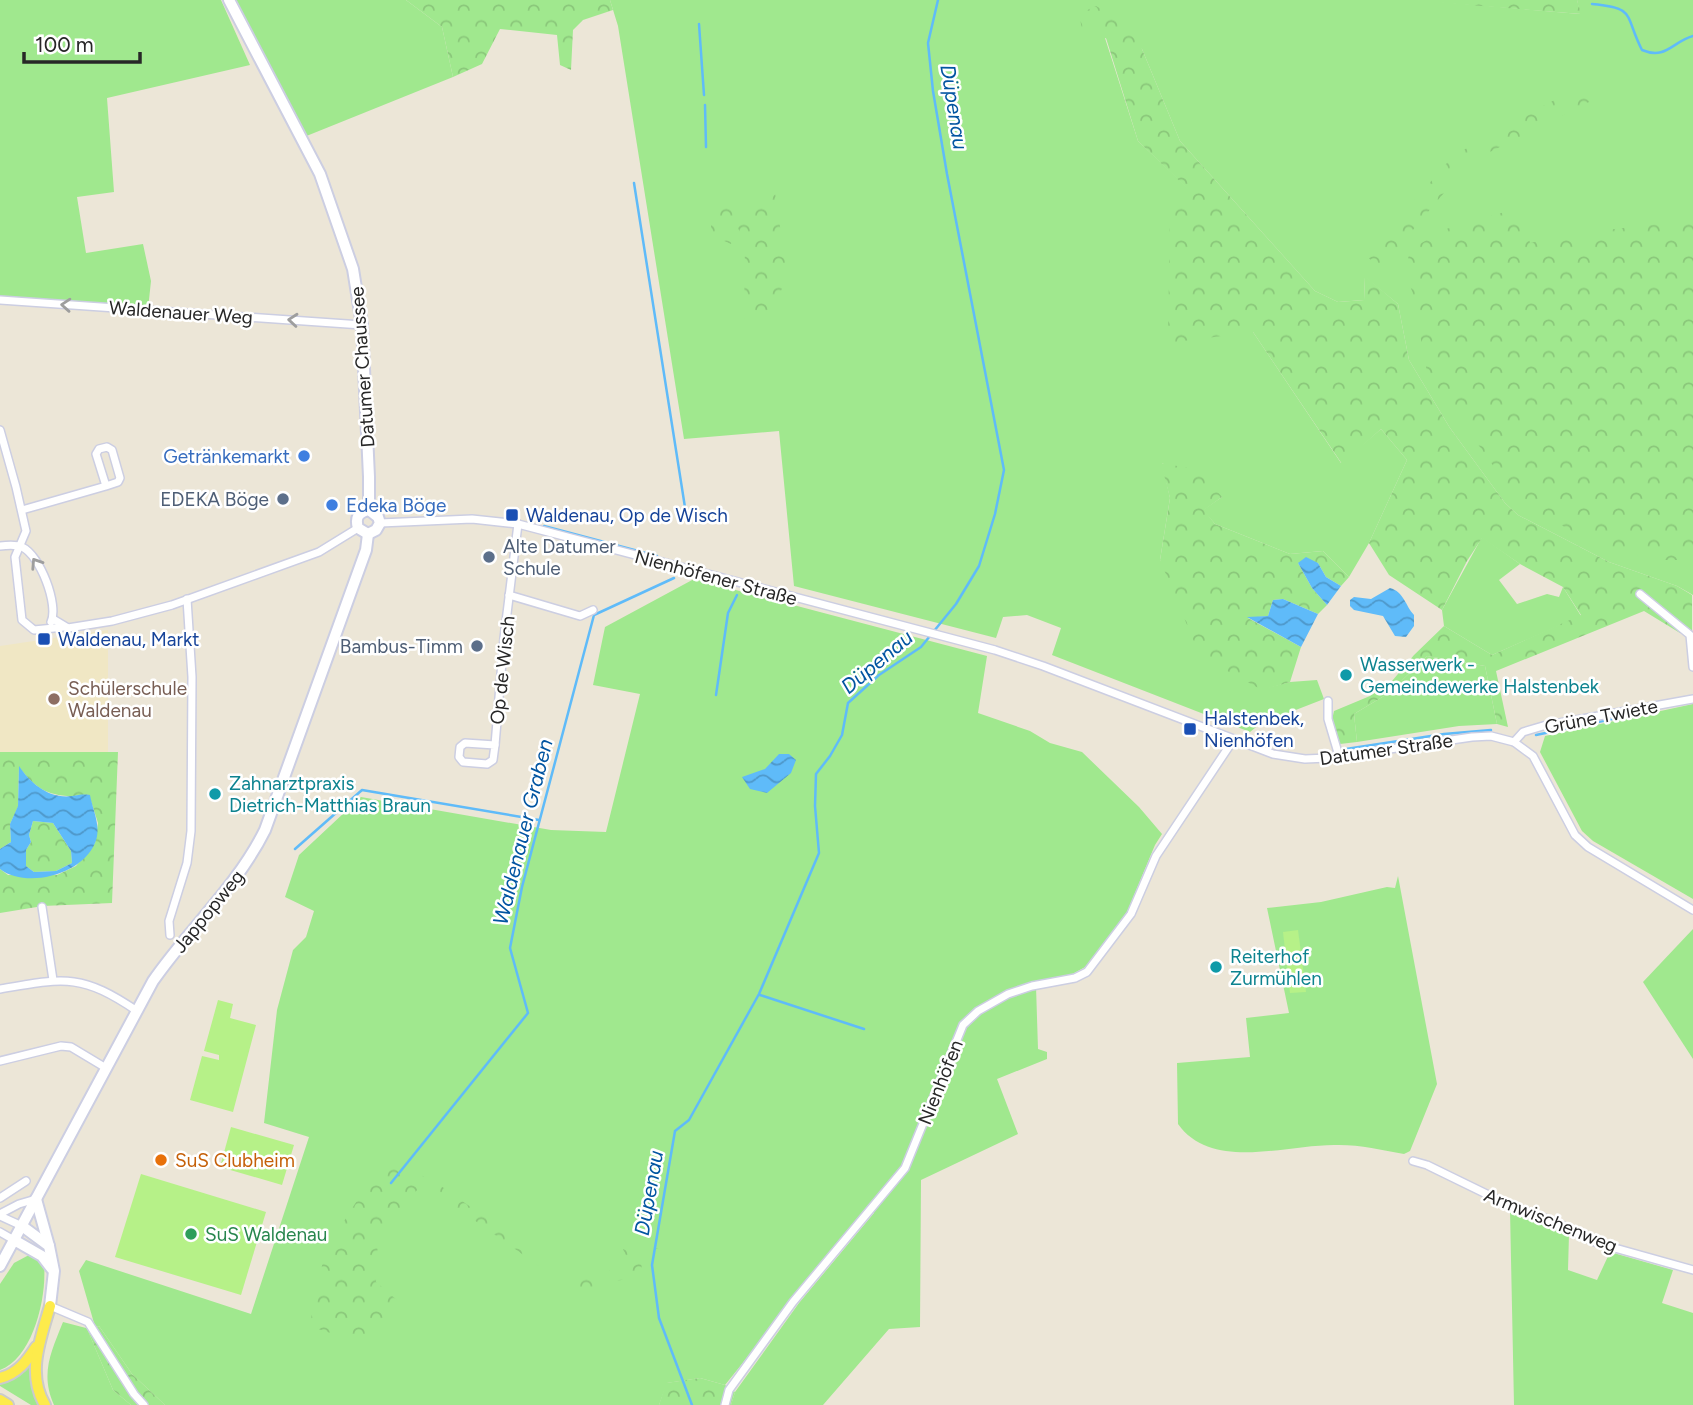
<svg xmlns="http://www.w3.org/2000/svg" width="1693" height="1405" font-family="Figtree,sans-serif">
  <defs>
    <pattern id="forest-crowns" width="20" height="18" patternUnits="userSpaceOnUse" patternTransform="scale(1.75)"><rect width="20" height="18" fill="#a0e88e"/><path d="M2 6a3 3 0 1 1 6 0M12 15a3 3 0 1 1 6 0" fill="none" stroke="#8ac77a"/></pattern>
    <pattern id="water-waves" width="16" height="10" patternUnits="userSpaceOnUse" patternTransform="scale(1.75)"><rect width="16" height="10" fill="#5fbbf9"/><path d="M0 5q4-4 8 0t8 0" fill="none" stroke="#4e98ca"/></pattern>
  </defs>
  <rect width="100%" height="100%" fill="#ece6d7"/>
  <polygon fill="#f0e7c4" points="108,630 108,752 0,752 0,646"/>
  <g fill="#a0e88e">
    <polygon points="0,0 221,0 250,65 107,98 114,192 77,197 86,253 143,244 151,281 148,309 0,296"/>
    <polygon points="232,0 406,0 442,27 453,77 304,137"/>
    <polygon points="610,0 1418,0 1580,14 1577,0 1693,0 1693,595 1677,586 1609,562 1518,515 1505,503 1450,428 1409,360 1398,304 1365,277 1364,300 1338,302 1315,291 1180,141 1142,49 1105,38 1138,141 1192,192 1253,332 1341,463 1381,429 1407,460 1369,543 1349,577 1323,551 1290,554 1215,524 1203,510 1222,497 1162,463 1170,498 1160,560 1262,689 1290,682 1317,680 1324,699 1260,724 1250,732 1052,655 1061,628 1027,615 1003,617 996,638 794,586 779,431 684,439 618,26"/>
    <polygon points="1482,537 1520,564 1499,580 1517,604 1547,594 1559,597 1563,587 1581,616 1492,655 1444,626 1442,610"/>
    <path d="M694,579L987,656L978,713L1030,731L1050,743L1082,752L1139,807L1162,834L1155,845L1127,912L1096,961L1067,977L1036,986L1038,1049L1047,1052V1059L997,1079L1018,1134L921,1180L920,1327L889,1329L823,1405H731L735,1392L799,1303L874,1213L867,1208L725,1385L700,1378L667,1383L659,1405H165L132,1374L99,1326L88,1331L113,1390L131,1405H54C40,1374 51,1352 63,1322L86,1328L94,1323L79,1271L86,1260L251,1314L309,1137L264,1123L277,1010L293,950L306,937L314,911L285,897L299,855L361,797L551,830L606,832L640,694L593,685L605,627Z"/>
    <polygon points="1427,656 1485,666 1497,724 1459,726 1357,742 1354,714 1389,693"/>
    <polygon points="1693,704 1693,899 1593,841 1582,831 1540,752 1545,736"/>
    <path d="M1398,876L1437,1084L1410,1151L1404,1154C1382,1150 1361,1145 1339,1145C1290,1143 1213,1173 1178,1124L1177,1063L1250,1057L1246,1018L1289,1013L1267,908L1321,902L1387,887L1395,888Z"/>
    <polygon points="1693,929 1693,1059 1643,982"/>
    <polygon points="1510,1210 1569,1234 1568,1270 1597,1280 1610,1252 1673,1270 1662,1303 1693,1313 1693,1405 1514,1405"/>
    <path d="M29,1255L37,1258L44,1265C47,1297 33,1358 0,1370V1284L14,1263Z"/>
    <polygon points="32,1362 33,1391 39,1405 31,1405 0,1386 0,1383 13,1379"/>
  </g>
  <g fill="url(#forest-crowns)">
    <polygon points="406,0 610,0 613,10 583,20 573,30 571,70 560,65 557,35 500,29 482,64 453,77 442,27"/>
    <polygon points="1418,0 1577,0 1581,14 1419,1"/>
    <polygon points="1096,6 1120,20 1142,49 1180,141 1315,291 1338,302 1364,300 1365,276 1398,304 1409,360 1450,428 1505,503 1518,515 1609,562 1677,586 1692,595 1692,632 1680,633 1644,611 1496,671 1508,727 1497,724 1485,666 1427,656 1389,693 1354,714 1357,742 1340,744 1332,720 1334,711 1370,696 1392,681 1414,655 1444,626 1492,655 1581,615 1563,587 1520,564 1482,538 1467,561 1442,610 1389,575 1369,543 1407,460 1381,429 1342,464 1253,332 1168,343 1170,202 1191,192 1138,141 1106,38 1082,29 1079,14"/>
    <polygon points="1596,79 1593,100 1482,156 1459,175 1381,268 1366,256 1453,156 1529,113"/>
    <polygon points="775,193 787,273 773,315 744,319 745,243 738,228 731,244 711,235 711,204 747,207"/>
    <path d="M1522,207L1530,243C1581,230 1640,228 1693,219V560H1664L1626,553L1588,540L1527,506L1506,484L1427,372L1412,291L1404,271L1411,249L1446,229Z"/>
    <polygon points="1161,463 1199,470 1222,497 1204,510 1215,524 1290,554 1323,551 1349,577 1341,586 1326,577 1318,563 1298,563 1312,588 1327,605 1318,614 1283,599 1273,600 1268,616 1248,618 1301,647 1290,682 1262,690 1200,656 1160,560 1170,498"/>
    <path d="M0,752H118L112,903L43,906L0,913V869L8,875H57L76,866L95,843L98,823L89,795C81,794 75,797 67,796C43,794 33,785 19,767L18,807L10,824L11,842L0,849Z"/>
    <polygon points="33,821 53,823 71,851 72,863 56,871 34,872 26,866 26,850 31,842 29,835"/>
    <polygon points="393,1162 427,1178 378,1237 376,1282 397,1300 370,1346 306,1325 311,1319 325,1251 367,1185"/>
    <polygon points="434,1181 576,1282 615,1269 631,1268 623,1249 638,1251 656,1238 662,1239 660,1249 648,1249 640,1257 643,1275 574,1291 429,1188"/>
    <polygon points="99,1326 132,1374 165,1405 131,1405 113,1390 88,1331"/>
    <polygon points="700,1378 725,1385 735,1392 731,1405 659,1405 666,1383"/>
  </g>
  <g fill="#b6f188">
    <polygon points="1298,930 1306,992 1290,993 1283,932"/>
    <polygon points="218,1000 233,1004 230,1018 256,1025 233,1112 190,1100 202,1056 219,1060 219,1055 204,1051"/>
    <polygon points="231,1127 294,1145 282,1185 220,1167"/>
    <polygon points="141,1174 266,1212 241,1295 115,1257"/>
  </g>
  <g fill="url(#water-waves)" fill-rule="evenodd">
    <polygon points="1306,557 1318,563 1326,577 1341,586 1327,605 1312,588 1298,563"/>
    <path d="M1390,588C1404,592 1405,605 1414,615V626L1406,637L1395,636L1383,616L1354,610L1350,606V600L1354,597L1371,599Z"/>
    <polygon points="1283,599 1318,614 1301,647 1247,617 1268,616 1273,600"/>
    <polygon points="779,754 789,754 796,760 791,773 767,793 750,789 742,777 765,769"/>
    <path d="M19,766C31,784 49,799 72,796C79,795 82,794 90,795C93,811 102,828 95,843C82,875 26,889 0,869V849L11,842L10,824L18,806ZM33,821L53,823L71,851L72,863L56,871L34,872L26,866V850L31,842L29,835Z"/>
  </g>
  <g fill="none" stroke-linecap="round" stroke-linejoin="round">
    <g stroke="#5fbbf9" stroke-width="2.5">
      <path d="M1592,4C1637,8 1624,15 1642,50C1666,60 1672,42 1693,36"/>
      <polyline points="699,24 704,95"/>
      <polyline points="705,105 706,147"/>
      <polyline points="634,183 687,520"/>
      <polyline points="544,526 657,556"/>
      <polyline points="716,695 728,613 737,595"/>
      <polyline points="1536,735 1636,714"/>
      <polyline points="1346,749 1444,734 1491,730"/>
      <polyline points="295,849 362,790 539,820"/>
      <polyline points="760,995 864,1029"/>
      <polyline points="391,1183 528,1013 510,948 522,887 594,615 674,578"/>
      <polyline points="692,1405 659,1318 652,1265 675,1131 689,1120 759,994 819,853 815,806 816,774 830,756 842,735 848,703 879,675 921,647 956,604 979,566 995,514 1004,470 947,174 933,91 928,43 938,0"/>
    </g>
    <g stroke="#cccee2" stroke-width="10">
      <g id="street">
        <polyline points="0,300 362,325"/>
        <polyline points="0,430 16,487 26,531 15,557 22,620 34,630 64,627"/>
        <polyline points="22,510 106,486 118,482 120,478 112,450 107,447 99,449 96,454 106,486"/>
        <polyline points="380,523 472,519 518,524 995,650 1043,666 1273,754 1305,759 1328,758 1472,737 1491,736 1514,742 1533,756 1575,835 1588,847 1693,910"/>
        <path d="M0,546C7,545 15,544 22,547C40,555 59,605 51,622"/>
        <polyline points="1640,594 1690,635 1693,667"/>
        <polyline points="509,595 580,616 593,610"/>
        <polyline points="53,619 68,628 112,621 172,605 319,552 358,528"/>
        <polyline points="1328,701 1328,719 1339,756"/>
        <polyline points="1514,742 1523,732 1543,726 1693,699"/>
        <polygon points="465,743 495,745 493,760 487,764 463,762 459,757 460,747"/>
        <polyline points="495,745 504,638 518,524"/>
        <polyline points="42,907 53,980"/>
        <polyline points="170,935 169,921 187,863 191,831 192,677 187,599"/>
        <path d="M0,989C64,978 81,973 137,1011"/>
        <polyline points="0,1061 61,1046 71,1047 106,1068"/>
        <polyline points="1413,1161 1427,1165 1509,1205 1555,1222 1597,1243 1693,1270"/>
        <polyline points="0,1198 26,1181"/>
        <polyline points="0,1214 19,1204 36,1199"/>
        <polyline points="0,1216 22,1226"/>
        <polyline points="0,1232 14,1240"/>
        <polyline points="50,1306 88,1322 134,1394 144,1405"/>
        <polyline points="725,1405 729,1390 793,1302 905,1168 963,1025 978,1011 1008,994 1032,986 1075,978 1087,972 1131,914 1156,856 1234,739"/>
      </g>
    </g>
    <g stroke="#cccee2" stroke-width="14">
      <g id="secondary">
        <polyline points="229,0 320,174 353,269 362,325 369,477 369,510"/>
        <path d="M368,534L358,528C355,518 358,512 369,510"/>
        <polyline points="368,534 376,530 380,523 378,517 369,510"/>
        <polyline points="36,1199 49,1246"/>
        <polyline points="22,1226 49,1246 54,1271 50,1306"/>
        <polyline points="14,1240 42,1256 52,1269"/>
        <path d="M0,1266L153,981C189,929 236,888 265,830L366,550L368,534"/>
      </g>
    </g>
    <g stroke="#cbcbcb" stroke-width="14">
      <g id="primary">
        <path d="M0,1378C17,1374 27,1361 36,1347"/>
        <polyline points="0,1400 8,1405"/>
        <path d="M45,1405C26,1373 41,1338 50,1306"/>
      </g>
    </g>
    <use href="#street" stroke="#fff" stroke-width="7"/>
    <use href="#secondary" stroke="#fff" stroke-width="10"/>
    <use href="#primary" stroke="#fdeb4b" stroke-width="10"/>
  </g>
  <defs><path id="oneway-chevron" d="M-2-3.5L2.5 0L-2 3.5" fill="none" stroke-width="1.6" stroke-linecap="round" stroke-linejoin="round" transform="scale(1.75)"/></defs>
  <g stroke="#9e9e9e">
    <use href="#oneway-chevron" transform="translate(66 305) rotate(-176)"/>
    <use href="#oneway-chevron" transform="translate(293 320) rotate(-175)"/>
    <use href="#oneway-chevron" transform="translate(36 563) rotate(-123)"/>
  </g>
  <g fill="#3f7fe0" stroke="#fff" stroke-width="2.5">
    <circle cx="304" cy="456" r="7"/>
    <circle cx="332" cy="505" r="7"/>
  </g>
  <g fill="#5c6f8a" stroke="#fff" stroke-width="2.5">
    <circle cx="283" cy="499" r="7"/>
    <circle cx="489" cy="557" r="7"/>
    <circle cx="477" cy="646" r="7"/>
  </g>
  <g fill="#1a4fb4" stroke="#fff" stroke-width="2.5">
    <rect x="505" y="508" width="14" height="14" rx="3.5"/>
    <rect x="37" y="632" width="14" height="14" rx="3.5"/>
    <rect x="1183" y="722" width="14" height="14" rx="3.5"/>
  </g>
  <g fill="#0f9aa8" stroke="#fff" stroke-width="2.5">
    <circle cx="1346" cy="675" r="7"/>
    <circle cx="215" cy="794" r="7"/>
    <circle cx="1216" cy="967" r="7"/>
  </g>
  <circle fill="#8d6e63" stroke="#fff" stroke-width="2.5" cx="54" cy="699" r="7"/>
  <circle fill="#e8710a" stroke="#fff" stroke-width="2.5" cx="161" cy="1160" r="7"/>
  <circle fill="#2e9e5b" stroke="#fff" stroke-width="2.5" cx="191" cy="1234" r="7"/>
  <g text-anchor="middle" stroke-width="5" stroke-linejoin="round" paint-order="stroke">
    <g font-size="19" fill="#272727" stroke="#fff">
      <text transform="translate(181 312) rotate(4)" y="7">Waldenauer Weg</text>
      <text transform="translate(362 367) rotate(-94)" y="7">Datumer Chaussee</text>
      <text transform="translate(716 577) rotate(15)" y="7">Nienhöfener Straße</text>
      <text transform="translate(502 670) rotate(-84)" y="7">Op de Wisch</text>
      <text transform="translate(1601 716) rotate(-11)" y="7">Grüne Twiete</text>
      <text transform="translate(1386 749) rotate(-8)" y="7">Datumer Straße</text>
      <text transform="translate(208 911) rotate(-51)" y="7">Jappopweg</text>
      <text transform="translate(940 1082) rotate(-68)" y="7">Nienhöfen</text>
      <text transform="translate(1551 1220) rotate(22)" y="7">Armwischenweg</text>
    </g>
    <g font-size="19" fill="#366cbe" stroke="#fff" text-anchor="end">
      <text x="290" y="463">Getränkemarkt</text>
      <text x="346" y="512" text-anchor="start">Edeka Böge</text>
    </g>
    <g font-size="19" fill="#4e5e75" stroke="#fff" text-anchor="end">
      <text x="269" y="506">EDEKA Böge</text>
      <text x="503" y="553" text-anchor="start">Alte Datumer<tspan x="503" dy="22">Schule</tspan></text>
      <text x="463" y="653">Bambus-Timm</text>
    </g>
    <g font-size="19" fill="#164399" stroke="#fff" text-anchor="start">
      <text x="526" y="522">Waldenau, Op de Wisch</text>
      <text x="58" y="646">Waldenau, Markt</text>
      <text x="1204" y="725">Halstenbek,<tspan x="1204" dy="22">Nienhöfen</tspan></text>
    </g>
    <g font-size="19" fill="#0d838f" stroke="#fff" text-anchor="start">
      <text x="1360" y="671">Wasserwerk -<tspan x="1360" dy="22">Gemeindewerke Halstenbek</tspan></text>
      <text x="229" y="790">Zahnarztpraxis<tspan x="229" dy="22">Dietrich-Matthias Braun</tspan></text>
      <text x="1230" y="963">Reiterhof<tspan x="1230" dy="22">Zurmühlen</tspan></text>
    </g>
    <g font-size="19" fill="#785e54" stroke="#fff" text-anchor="start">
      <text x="68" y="695">Schülerschule<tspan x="68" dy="22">Waldenau</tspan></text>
    </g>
    <g font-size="19" fill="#c56008" stroke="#fff" text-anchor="start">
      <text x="175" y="1167">SuS Clubheim</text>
    </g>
    <g font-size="19" fill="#27864d" stroke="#fff" text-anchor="start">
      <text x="205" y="1241">SuS Waldenau</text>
    </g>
    <g font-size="21" font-style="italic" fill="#0255a1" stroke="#fff">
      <text transform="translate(954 107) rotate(81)" y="7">Düpenau</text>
      <text transform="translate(877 662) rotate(-40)" y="7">Düpenau</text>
      <text transform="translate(523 832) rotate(-76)" y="7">Waldenauer Graben</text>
      <text transform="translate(649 1193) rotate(-80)" y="7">Düpenau</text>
    </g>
  </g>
  <path d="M24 52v10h116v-10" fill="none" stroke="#272727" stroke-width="3.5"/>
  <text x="35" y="52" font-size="21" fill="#272727" stroke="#ffffff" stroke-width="5" paint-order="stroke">100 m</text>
</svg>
